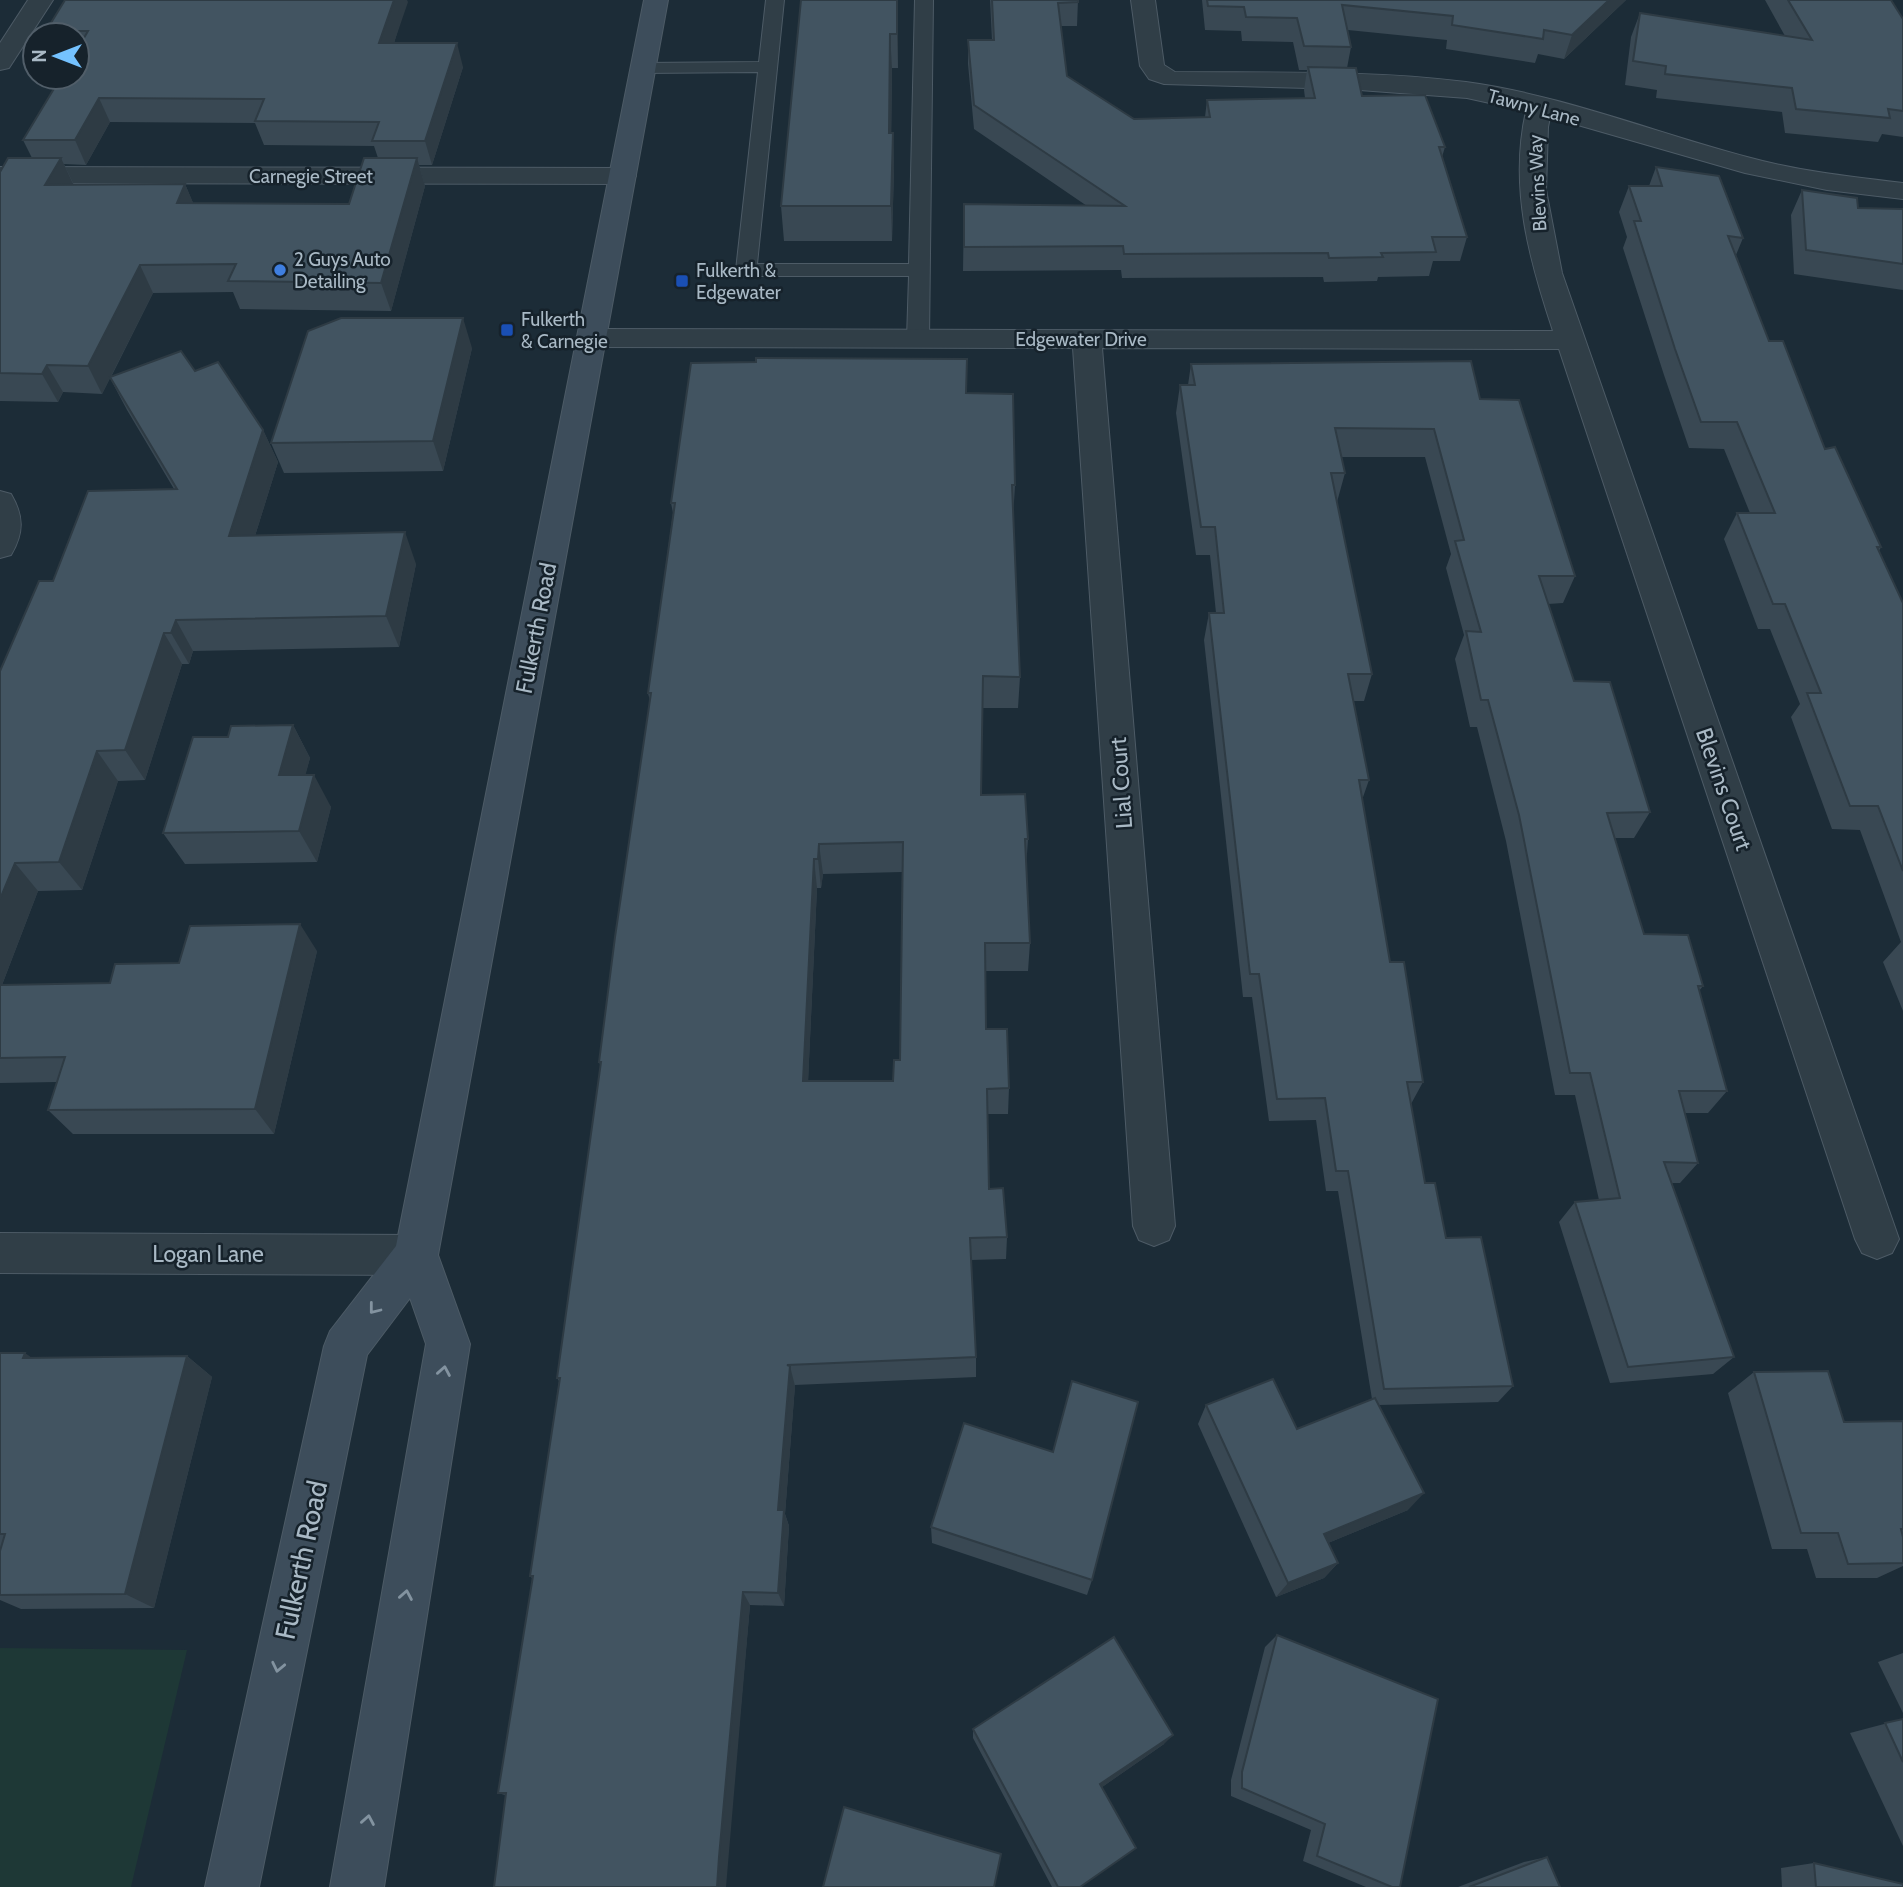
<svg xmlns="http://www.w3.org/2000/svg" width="1903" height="1887" font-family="Cabin,sans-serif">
  <rect width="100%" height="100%" fill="#1c2c37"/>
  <polygon fill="#1e3836" points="0,1648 187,1650 131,1887 0,1887"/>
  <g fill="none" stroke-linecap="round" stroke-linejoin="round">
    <g stroke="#4d5b66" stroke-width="2">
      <polygon id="lane" points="766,0 784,0 757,264 909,264 915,0 933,0 929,339 925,344 911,344 907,339 909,276 746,276 739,274 736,270 758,72 643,73 634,68 643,63 759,62"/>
    </g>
    <g stroke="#4d5b66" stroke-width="2">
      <g id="street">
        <polygon points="28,0 53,0 9,68 0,70 0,43"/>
        <path d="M1131,0H1155L1164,65L1175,72C1272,73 1370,70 1466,82C1557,94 1657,133 1747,157C1798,171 1851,177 1903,183V199L1827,190L1745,173L1550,117L1548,127L1546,190L1562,273L1899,1239L1892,1253L1877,1259L1862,1253L1855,1239L1559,349L1102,348L1175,1226L1169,1240L1154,1246L1139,1240L1133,1226L1073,348L591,347L581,344L576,338L581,332L591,329L1553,331C1529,259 1509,187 1526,111L1467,98L1346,89L1164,84L1149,79L1140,66Z"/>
        <polygon points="0,167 623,168 632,170 636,176 632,182 623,184 0,183"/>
        <path d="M0,491L11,494C24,516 24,533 11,555L0,558Z"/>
        <polygon points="0,1233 416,1235 431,1241 438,1255 431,1269 416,1275 0,1273"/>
      </g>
    </g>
    <g stroke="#4d5b66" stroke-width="2">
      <polygon id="secondary" points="644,0 668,0 438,1255 470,1344 384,1887 330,1887 426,1344 410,1298 367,1355 259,1887 205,1887 324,1346 330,1331 396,1246"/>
    </g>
    <use href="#lane" fill="#303e47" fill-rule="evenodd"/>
    <use href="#street" fill="#303e47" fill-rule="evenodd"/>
    <use href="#secondary" fill="#3d4d5b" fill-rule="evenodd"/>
  </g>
  <g fill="#394853" fill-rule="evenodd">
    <path d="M65,0H407L394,43L463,67L432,165H419L425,186L391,311L240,309L233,292L153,293L111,377L195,371L263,430L278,462L255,536L416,564L399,647L193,651L189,664H182L145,780L118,781L82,890L38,891L2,985L110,983L179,963L317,951L274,1134H73L48,1110L57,1082L0,1083V671L53,581L174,489L127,410L110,378L102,394L63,392L58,402L0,401V172L32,158L23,140L77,77V35H48L46,31ZM110,122L255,123L264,145L374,146L378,158L349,204L193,203L185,184L74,185L64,164L86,165Z"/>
    <polygon points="898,0 898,68 892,68 891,133 893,133 894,168 892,241 784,241 781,206"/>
    <polygon points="990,0 1078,0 1077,26 1061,26 1067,76 1134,119 1205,117 1207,100 1305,98 1304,90 1307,70 1299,70 1293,42 1242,41 1241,31 1205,30 1202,0 1626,0 1564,59 1538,54 1535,63 1446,49 1447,40 1348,30 1351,47 1347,68 1362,96 1445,147 1442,157 1467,237 1460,261 1433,261 1429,276 1378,277 1377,281 1324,282 1323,277 1122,278 1121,270 963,271 964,204 1087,206 974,129 968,64 968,40 992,40"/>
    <polygon points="1765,0 1891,0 1903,19 1903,137 1882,134 1878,142 1785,133 1782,112 1656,98 1657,90 1625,85 1631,37 1640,13 1785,36"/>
    <polygon points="1656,167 1743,238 1736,255 1769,341 1825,449 1881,547 1879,551 1903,603 1903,1011 1883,962 1901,942 1860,830 1832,829 1791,717 1800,704 1770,629 1758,629 1724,539 1737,513 1750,513 1724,449 1689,448 1664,375 1623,248 1627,237 1619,212 1629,186 1649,186"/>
    <polygon points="1802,190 1858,208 1903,209 1903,290 1794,274 1791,215"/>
    <polygon points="472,348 443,471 284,473 271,443"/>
    <polygon points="1191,364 1480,399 1575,576 1563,603 1548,604 1574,681 1650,812 1634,838 1615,838 1644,934 1703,986 1699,991 1727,1091 1708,1113 1685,1113 1698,1163 1680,1183 1672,1183 1734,1357 1713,1374 1610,1383 1559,1222 1575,1202 1599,1200 1575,1095 1555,1095 1506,841 1477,727 1470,727 1455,659 1464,635 1446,568 1451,554 1425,457 1341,457 1345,473 1337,502 1372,674 1364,701 1353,701 1369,780 1362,800 1390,962 1423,1082 1411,1104 1425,1183 1446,1238 1513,1386 1498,1402 1379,1405 1408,1510 1328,1543 1338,1563 1324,1578 1276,1597 1198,1424 1206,1405 1297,1429 1372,1399 1338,1191 1326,1191 1316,1120 1269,1121 1252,997 1243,997 1204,640 1209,613 1216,613 1210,555 1196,555 1176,413 1180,385 1188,385"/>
    <path d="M967,393L1015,485L1013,518L1020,677L1018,708H982L981,795L1028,839L1026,868L1030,943L1028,971H985L986,1029L1009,1088L1008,1114H987L989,1189L1007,1237L1006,1259L971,1260L976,1357V1377L795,1385L785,1514L789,1526L784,1606L750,1605L727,1861L498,1793L533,1579L530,1576L559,1381L557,1378L601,1067L599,1062L650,701L648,693L673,513L671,503ZM902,872L900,1060L893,1081H808L817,888H821L823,874Z"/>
    <polygon points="293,725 310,758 305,775 331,807 317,862 185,864 163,833 228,737"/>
    <polygon points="0,1353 33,1358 187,1356 212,1377 154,1608 21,1609 0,1600"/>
    <polygon points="1754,1372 1844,1422 1903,1421 1903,1566 1877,1578 1816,1578 1807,1549 1772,1549 1728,1393"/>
    <polygon points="931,1527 1092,1580 1087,1595 932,1543"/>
    <polygon points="1277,1635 1400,1887 1366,1887 1303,1861 1311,1830 1231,1796 1231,1780 1265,1647"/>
    <polygon points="1903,1653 1903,1713 1878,1662"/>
    <polygon points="1903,1719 1903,1846 1850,1733"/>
    <polygon points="973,1729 1164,1744 1102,1787 1081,1887 1052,1887 973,1738"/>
    <polygon points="1547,1857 1560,1887 1458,1887 1524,1862"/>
    <polygon points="1814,1863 1903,1887 1782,1887 1781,1868"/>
  </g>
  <g fill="#2e3b44">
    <polygon points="393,0 407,0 408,2 386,66 379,43"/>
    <polygon points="897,0 898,0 898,68 897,34"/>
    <polygon points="1609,0 1626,0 1564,59 1572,35"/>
    <polygon points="890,34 892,68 891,168 889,133"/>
    <polygon points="457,43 463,67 432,165 425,141"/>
    <polygon points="99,98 110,122 86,165 75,140"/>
    <polygon points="893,133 894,168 892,241 891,206"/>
    <polygon points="61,158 74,186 45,185"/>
    <polygon points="417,158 425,186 391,311 381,283"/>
    <polygon points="185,184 197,212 177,203"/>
    <polygon points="140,265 153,293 102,394 88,366"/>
    <polygon points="463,318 472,348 443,471 433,441"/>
    <polygon points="47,365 63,392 58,402 42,374"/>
    <polygon points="263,430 278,462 245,568 229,536"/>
    <polygon points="405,532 416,564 399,647 386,616"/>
    <polygon points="176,620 193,651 189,664 171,633"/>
    <polygon points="164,633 182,664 145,780 125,750"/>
    <polygon points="293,725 310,758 297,807 279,775"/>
    <polygon points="97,751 118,781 82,890 59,862"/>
    <polygon points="314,775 331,807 317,862 299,831"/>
    <polygon points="819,844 823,874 821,888 818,859"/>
    <polygon points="814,859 817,888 807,1106 803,1081"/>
    <polygon points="15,863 38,891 0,990 0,899"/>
    <polygon points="300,924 317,951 274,1134 255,1109"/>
    <polygon points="25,1353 55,1374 23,1358"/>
    <polygon points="187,1356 212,1377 154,1608 125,1594"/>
    <polygon points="790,1366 795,1386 785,1514 789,1526 784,1606 778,1593 778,1510"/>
    <polygon points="1424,1493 1408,1510 1311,1550 1324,1534"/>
    <polygon points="1338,1563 1324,1578 1276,1597 1288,1583"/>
    <polygon points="743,1592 750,1605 726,1887 717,1887 719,1857"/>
    <polygon points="1173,1735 1164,1744 1095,1792 1100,1784"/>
  </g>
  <g fill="#425461" stroke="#2e3b44" stroke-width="2" fill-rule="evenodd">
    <polygon points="65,0 394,0 379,43 457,43 425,141 372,141 379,122 255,121 264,99 99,98 75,140 23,140 61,77 77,77 77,50 88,31 46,31"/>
    <polygon points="801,0 897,0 897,34 890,34 889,133 893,133 891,206 781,206"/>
    <polygon points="992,0 1078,0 1078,2 1058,3 1067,76 1134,119 1210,117 1207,100 1315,98 1308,67 1356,68 1362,96 1425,95 1445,147 1439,147 1467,237 1432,237 1436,252 1381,253 1383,257 1329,258 1328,253 1124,254 1123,246 964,247 964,204 1125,206 974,105 968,40 994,40"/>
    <polygon points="1207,0 1609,0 1572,35 1544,30 1543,39 1452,25 1453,16 1342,5 1351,47 1304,46 1297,18 1246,17 1244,7 1208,6"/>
    <polygon points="1788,0 1891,0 1903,19 1903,111 1888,109 1890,118 1796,109 1792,88 1665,74 1666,66 1633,61 1640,13 1812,40"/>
    <polygon points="8,158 61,158 45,185 185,184 177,203 349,204 364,158 417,158 381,283 228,281 236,264 140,265 88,366 47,365 42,374 0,373 0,172"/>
    <polygon points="1656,167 1719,176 1743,238 1728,236 1769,341 1783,341 1825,449 1835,447 1881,547 1877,547 1903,603 1903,871 1878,806 1850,806 1807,693 1821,693 1785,604 1773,604 1737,513 1775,513 1737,422 1701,422 1675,349 1634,221 1641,221 1629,186 1662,186"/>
    <polygon points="1802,190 1857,198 1858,208 1903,209 1903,264 1806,250"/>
    <polygon points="341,318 463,318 433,441 271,443 308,331"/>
    <polygon points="181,351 195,371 218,362 263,430 229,536 405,532 386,616 176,620 171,633 164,633 125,750 97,751 59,862 15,863 0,899 0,671 39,581 53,581 88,491 177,489 110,377"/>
    <path d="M756,358L967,359L966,393L1013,394L1015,485H1012L1020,677L983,676L981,795L1025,794L1028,839H1025L1030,943H985L986,1029H1007L1009,1088L987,1089L989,1189L1003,1188L1007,1237L970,1238L976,1357L787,1365L790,1366L778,1510H784L778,1593L743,1592L719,1857L717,1887H494L506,1793H498L533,1576H530L560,1378H557L601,1062H599L615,937L651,693H648L675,503H671L691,363L756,362ZM903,842L900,1060H894L893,1081H803L814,859H818L819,844Z"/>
    <polygon points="1471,361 1480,399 1519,400 1575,576 1539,576 1574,681 1610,682 1650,812 1607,813 1644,934 1688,935 1703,986 1698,986 1727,1091 1679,1091 1698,1163 1664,1162 1734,1357 1628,1367 1575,1202 1620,1198 1590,1073 1570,1073 1519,815 1488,700 1481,700 1466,631 1481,632 1455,541 1464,540 1434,429 1335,428 1345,473 1331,473 1372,674 1348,674 1369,780 1359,780 1390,962 1404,962 1423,1082 1407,1082 1425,1183 1435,1183 1446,1238 1481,1237 1513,1386 1384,1389 1348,1171 1336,1171 1325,1098 1277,1099 1259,974 1250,974 1209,613 1224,613 1215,527 1201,527 1180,385 1195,385 1191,364"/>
    <polygon points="293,725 279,775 314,775 299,831 163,833 193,737 228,737 231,726"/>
    <polygon points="300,924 255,1109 48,1110 65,1057 0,1058 0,985 110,983 115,964 179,963 190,926"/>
    <polygon points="0,1353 25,1353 23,1358 187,1356 125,1594 0,1595 0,1551 5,1534 0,1534"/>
    <polygon points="1828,1371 1844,1422 1903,1421 1903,1529 1901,1529 1903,1537 1903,1563 1848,1564 1838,1533 1801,1533 1754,1372"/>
    <polygon points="1273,1379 1297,1429 1375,1398 1424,1493 1324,1534 1338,1563 1288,1583 1206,1405"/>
    <polygon points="1072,1381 1138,1402 1092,1580 931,1527 964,1423 1053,1452"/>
    <polygon points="1277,1635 1438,1699 1400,1887 1392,1887 1317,1856 1325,1824 1242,1788 1242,1772"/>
    <polygon points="1114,1637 1173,1735 1100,1784 1136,1848 1080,1887 1058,1887 973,1729"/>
    <polygon points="1903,1719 1903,1762 1885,1723"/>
    <polygon points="844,1807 1001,1854 994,1887 823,1887"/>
    <polygon points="1547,1857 1560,1887 1469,1887"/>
    <polygon points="1814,1863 1903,1884 1903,1887 1816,1887"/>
  </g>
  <defs><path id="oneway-chevron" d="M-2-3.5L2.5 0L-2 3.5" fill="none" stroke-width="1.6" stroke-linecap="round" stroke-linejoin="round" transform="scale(1.75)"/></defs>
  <g stroke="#8393a0">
    <use href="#oneway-chevron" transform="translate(374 1309) rotate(128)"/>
    <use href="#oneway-chevron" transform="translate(444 1371) rotate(-80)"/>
    <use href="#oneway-chevron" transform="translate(406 1595) rotate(-80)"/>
    <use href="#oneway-chevron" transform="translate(278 1667) rotate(102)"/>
    <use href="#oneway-chevron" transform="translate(368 1820) rotate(-80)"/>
  </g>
  <circle fill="#3f7fe0" stroke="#16222b" stroke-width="2.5" cx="280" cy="270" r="7"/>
  <g fill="#1a4fb4" stroke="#16222b" stroke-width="2.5">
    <rect x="675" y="274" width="14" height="14" rx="3.5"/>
    <rect x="500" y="323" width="14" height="14" rx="3.5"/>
  </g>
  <g text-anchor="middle" stroke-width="5" stroke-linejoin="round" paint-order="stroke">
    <g font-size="19" fill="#a9b9c5" stroke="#16222b">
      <text transform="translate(1534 107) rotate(15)" y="7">Tawny Lane</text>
      <text x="311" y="183">Carnegie Street</text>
      <text transform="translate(1537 183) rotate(-93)" y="7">Blevins Way</text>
      <text x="1081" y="346">Edgewater Drive</text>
    </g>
    <g font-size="19" fill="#a9b9c5" stroke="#16222b" text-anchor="start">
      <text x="294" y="266">2 Guys Auto<tspan x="294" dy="22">Detailing</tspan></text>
      <text x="696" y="277">Fulkerth &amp;<tspan x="696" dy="22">Edgewater</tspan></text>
      <text x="521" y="326">Fulkerth<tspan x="521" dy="22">&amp; Carnegie</tspan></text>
    </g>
    <g font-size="23" fill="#a9b9c5" stroke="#16222b">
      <text transform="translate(536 628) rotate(-79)" y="8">Fulkerth Road</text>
      <text transform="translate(1121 783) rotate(-94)" y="8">Lial Court</text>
      <text transform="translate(1724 789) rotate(71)" y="8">Blevins Court</text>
      <text x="208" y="1262">Logan Lane</text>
    </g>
    <g font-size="28" fill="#a9b9c5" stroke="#16222b">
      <text transform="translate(301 1560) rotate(-78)" y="10">Fulkerth Road</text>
    </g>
  </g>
  <g transform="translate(56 56) rotate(270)"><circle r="33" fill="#16222b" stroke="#515e69" stroke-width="2"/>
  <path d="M0-5L12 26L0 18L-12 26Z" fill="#74c2ff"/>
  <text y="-10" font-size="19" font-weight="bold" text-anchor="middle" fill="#a9b9c5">N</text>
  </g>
</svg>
